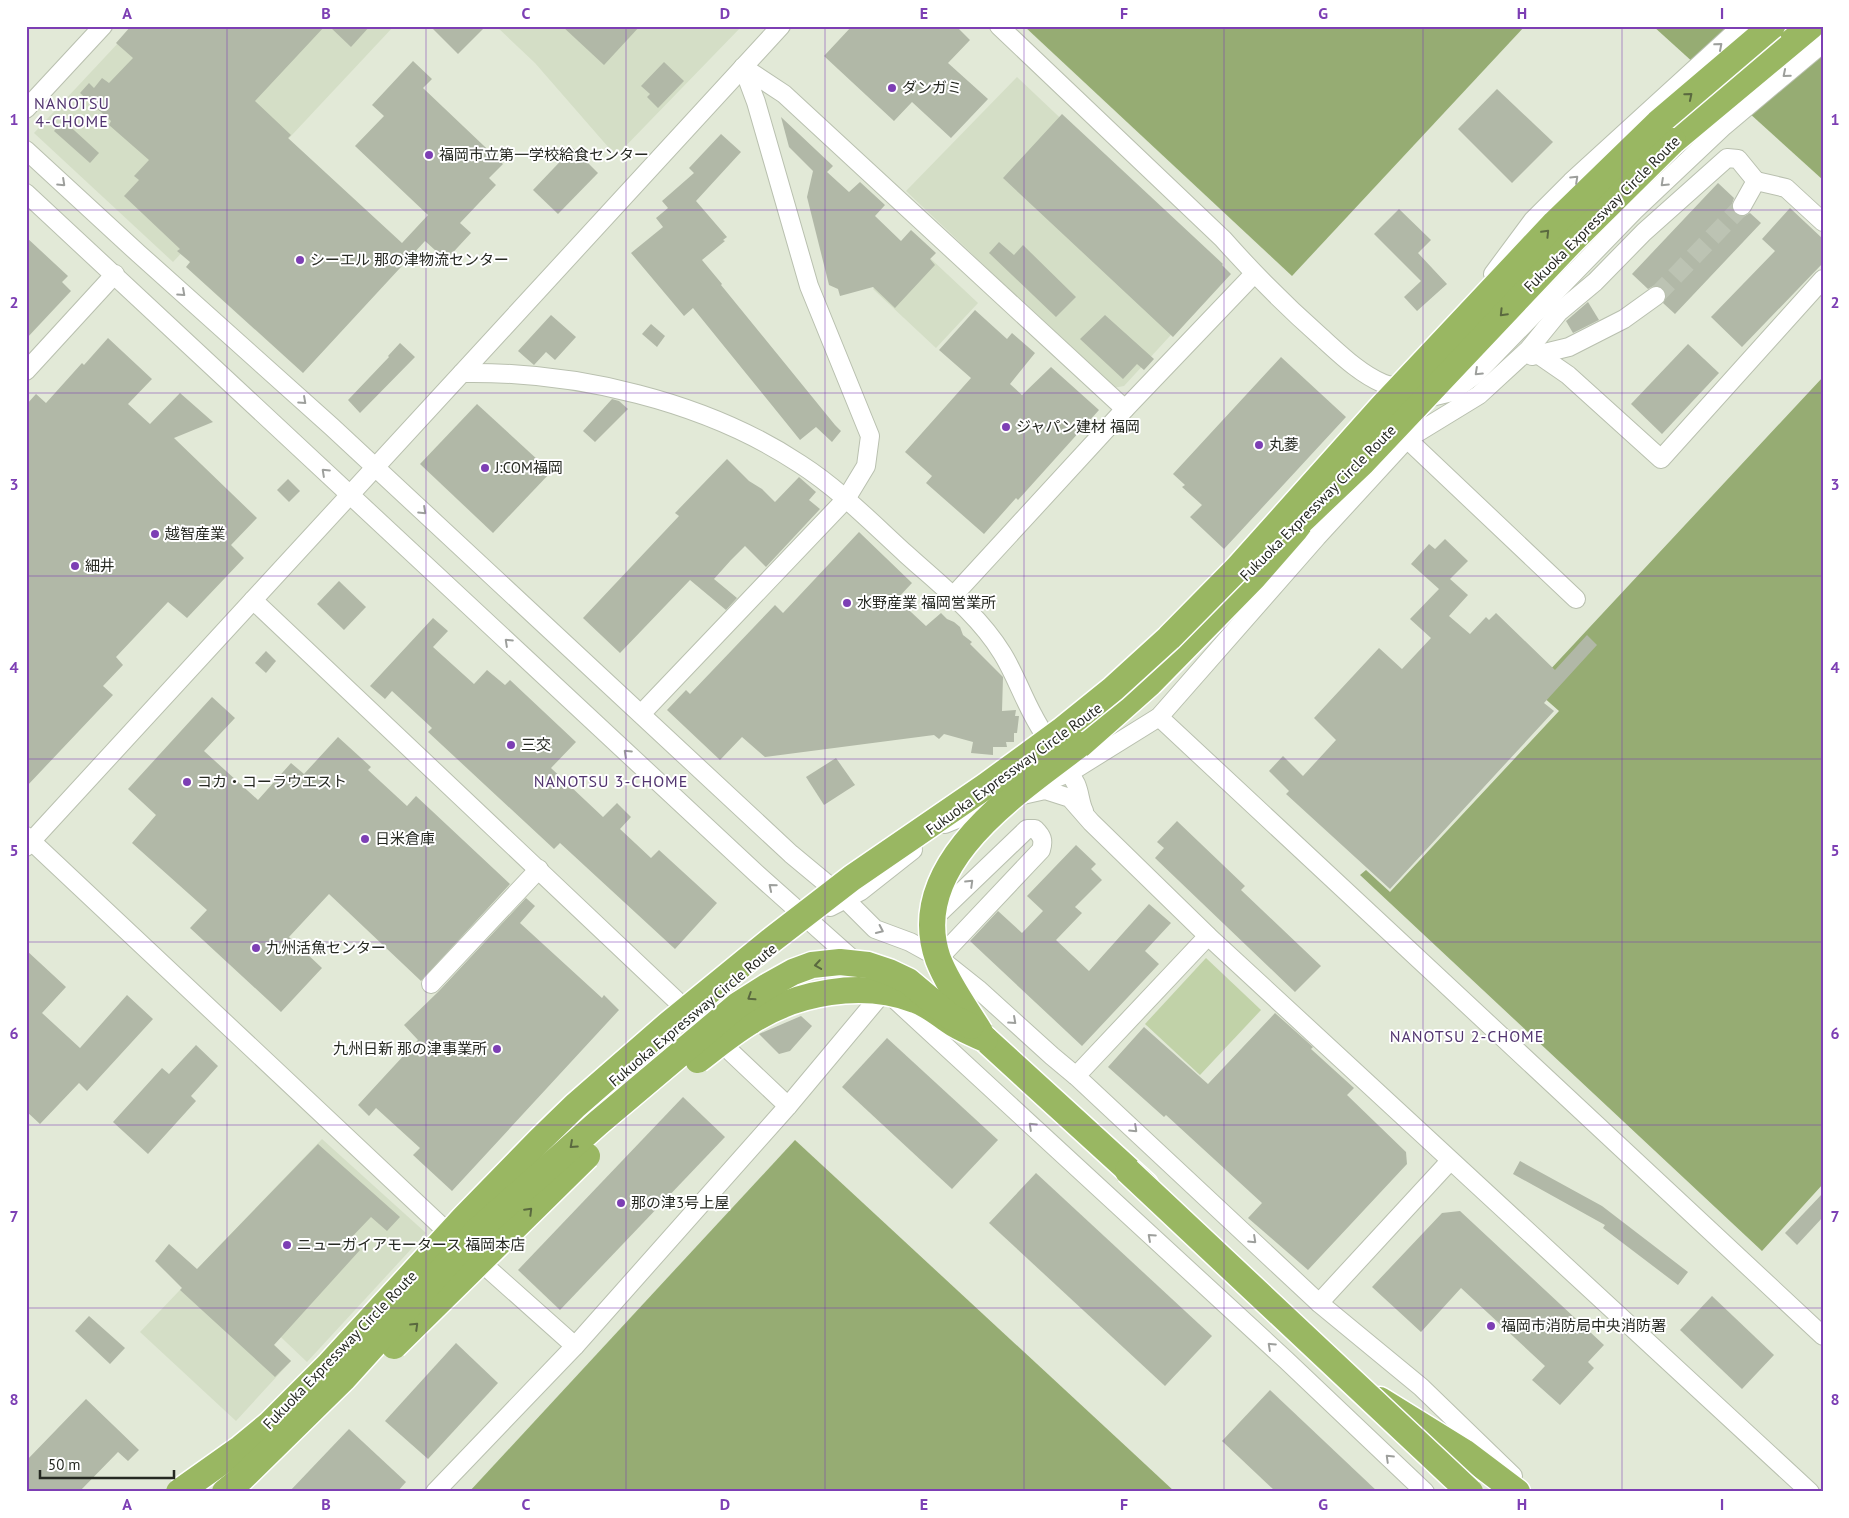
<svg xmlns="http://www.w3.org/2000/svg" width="1849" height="1518" font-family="'PT Sans','Noto Sans JP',sans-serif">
  <rect width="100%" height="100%" fill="#e2e9d7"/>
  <g fill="#d4dec6">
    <polygon points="134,26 394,26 173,262 34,133"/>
    <polygon points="496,26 742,26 616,156 535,63"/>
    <polygon points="1017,77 1226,275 1124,386 1113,388 906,191"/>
    <polygon points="915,244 978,303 936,348 873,289"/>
    <polygon points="322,1139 426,1233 307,1362 203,1263"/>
    <polygon points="198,1271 291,1361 236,1421 140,1332"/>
  </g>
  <polygon fill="#c1d2a8" points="1206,958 1261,1010 1200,1075 1145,1024"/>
  <g fill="#96ac73">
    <polygon points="1024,26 1525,26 1292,276"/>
    <polygon points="1653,26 1823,26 1823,180"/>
    <polygon points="1823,377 1823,1184 1762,1251 1360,875 1366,870 1390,892 1559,711 1533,688"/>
    <polygon points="795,1140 1132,1452 1175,1492 469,1492"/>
  </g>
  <g fill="#b1b8a7">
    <polygon points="131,26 325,26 255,101 291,135 288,138 402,243 428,215 355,146 384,116 372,105 413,61 432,79 423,88 503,164 489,178 496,185 460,223 471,233 446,260 425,241 303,373 186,267 190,262 177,251 180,249 124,196 139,180 134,176 149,160 109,125 111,121 80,93 89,83 94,88 102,78 109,83 133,58 116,43"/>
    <polygon points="329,26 370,26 351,47"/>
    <polygon points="430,26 486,26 458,54"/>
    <polygon points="562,26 640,26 604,65"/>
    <polygon points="852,26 956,26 970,40 948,63 988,99 951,138 912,102 894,121 824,56"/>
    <polygon points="664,62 684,81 658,108 647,97 650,94 641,86"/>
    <polygon points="1497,89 1553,142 1512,183 1458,129"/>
    <polygon points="1062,114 1223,264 1222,265 1231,274 1173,337 1003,178"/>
    <polygon points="781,117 833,166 827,172 849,192 860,182 885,205 875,216 901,241 911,230 936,253 930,259 935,265 895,308 873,287 840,296 838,289 829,285 807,197 813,171 789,147"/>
    <polygon points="63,120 99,153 90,163 54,131"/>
    <polygon points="721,134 741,152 696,201 727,237 723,240 725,241 702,260 722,284 721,285 835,425 841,431 832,442 816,427 800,440 693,308 684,316 631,253 663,227 656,218 668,208 662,201 694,173 689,168"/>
    <polygon points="573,148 598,173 558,214 533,190"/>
    <polygon points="1718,183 1734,198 1731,207 1736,215 1743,217 1750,213 1761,223 1675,314 1663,303 1667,295 1664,289 1655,285 1648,289 1632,274"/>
    <polygon points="1790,208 1823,239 1823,263 1742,347 1711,317 1775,251 1762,239"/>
    <polygon points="1399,209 1431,240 1418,253 1447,284 1417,311 1404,297 1421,281 1374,234"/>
    <polygon points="26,237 68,276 62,282 71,291 26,339"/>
    <polygon points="999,242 1014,255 1023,245 1076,297 1056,317 989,253"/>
    <polygon points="1588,302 1599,320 1573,333 1566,321"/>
    <polygon points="975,310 1007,339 1012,333 1035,353 1010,384 1022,395 1051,367 1099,410 1018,500 1016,498 984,534 926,483 932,476 905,452 971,378 939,350"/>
    <polygon points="551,315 576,337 555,360 546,352 534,365 518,351"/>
    <polygon points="1105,315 1154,359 1144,370 1137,364 1123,379 1080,339"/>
    <polygon points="651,324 665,336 657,347 642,334"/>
    <polygon points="108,338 152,379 128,404 150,424 180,393 213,422 174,438 257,518 231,545 244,558 187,618 168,602 116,657 123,665 103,686 113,695 26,787 26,405 36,394 46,403 82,363 84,365"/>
    <polygon points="400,343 415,357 360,413 348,400 389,357 388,356"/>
    <polygon points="1688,344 1719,373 1662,434 1631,404"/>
    <polygon points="1281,357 1346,417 1224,549 1190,517 1202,505 1182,487 1185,485 1173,474"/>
    <polygon points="612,399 619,401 628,409 595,442 583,431"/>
    <polygon points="477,404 551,472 493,533 420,464"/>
    <polygon points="727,459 749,481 762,489 775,502 799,477 816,492 809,500 820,509 766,567 745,546 731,560 714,579 737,598 726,610 690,580 620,653 583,618 679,516 675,513"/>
    <polygon points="288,479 300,491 289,502 277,490"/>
    <polygon points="859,532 912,583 897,599 926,626 941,613 947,619 954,622 960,627 963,635 972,642 970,644 1003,677 1002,711 1016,710 1015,716 1019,716 1017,733 1014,733 1014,742 1006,742 1007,747 993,747 993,755 971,753 973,742 944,734 939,739 934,735 765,757 742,737 720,760 667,710 686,690 690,694 775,605 783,613"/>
    <polygon points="1445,539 1468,561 1450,579 1468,595 1449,616 1470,634 1486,617 1489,620 1496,613 1555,670 1587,635 1597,645 1544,703 1554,711 1390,889 1286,794 1289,791 1269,771 1283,756 1303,776 1336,740 1314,718 1379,648 1402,669 1431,638 1410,619 1439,589 1411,564 1429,544 1435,549"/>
    <polygon points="339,581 366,607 344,630 317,604"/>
    <polygon points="433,618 448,631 433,647 474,684 487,670 505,685 510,680 576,742 551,768 603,817 617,803 631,817 620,829 651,858 659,850 717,903 675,949 560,843 554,849 428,732 432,728 392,691 385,699 370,686"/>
    <polygon points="266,651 276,661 266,673 255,663"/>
    <polygon points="212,697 235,718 204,751 258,800 291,763 304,774 338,737 371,767 368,770 407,806 416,796 510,884 421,981 329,894 289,937 322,968 281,1012 190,928 207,910 132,843 156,815 128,789"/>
    <polygon points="836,758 855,785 824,805 806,777"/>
    <polygon points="1177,821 1245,886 1241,890 1321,966 1295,992 1155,858 1164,848 1157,842"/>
    <polygon points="1076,845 1096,864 1091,869 1102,880 1075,907 1082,913 1056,940 1089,971 1149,904 1171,923 1145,951 1159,964 1082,1046 970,941 998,911 1022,933 1043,911 1027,896"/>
    <polygon points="526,898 535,906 520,923 602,998 604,995 619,1010 452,1191 413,1155 420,1148 376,1108 369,1116 358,1105 418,1040 404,1025 439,991"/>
    <polygon points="26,950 66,987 42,1013 80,1048 127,995 153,1019 87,1091 79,1083 40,1124 26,1111"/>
    <polygon points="1275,1013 1313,1047 1311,1049 1354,1088 1347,1095 1406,1152 1407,1164 1308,1270 1248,1218 1262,1203 1166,1115 1164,1117 1108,1067 1144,1027 1208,1084"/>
    <polygon points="801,1016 812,1026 790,1051 779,1054 759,1034"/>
    <polygon points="887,1038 998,1140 952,1189 842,1087"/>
    <polygon points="196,1045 218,1066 191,1096 196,1101 148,1154 113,1122 162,1068 169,1074"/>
    <polygon points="683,1097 725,1137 560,1310 518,1270"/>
    <polygon points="318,1144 400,1217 387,1231 371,1217 349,1240 360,1250 274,1345 291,1361 275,1377 180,1290 182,1288 155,1261 169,1244 197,1269"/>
    <polygon points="1520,1161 1602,1206 1688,1272 1678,1285 1603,1228 1605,1225 1513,1174"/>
    <polygon points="1036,1173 1212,1336 1165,1386 989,1223"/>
    <polygon points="1823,1193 1823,1217 1797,1245 1785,1233"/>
    <polygon points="1460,1211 1604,1345 1588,1362 1594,1368 1560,1405 1532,1380 1545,1366 1461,1288 1421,1332 1372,1287 1442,1213"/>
    <polygon points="1712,1296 1774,1355 1742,1389 1680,1330"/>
    <polygon points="89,1316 125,1348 110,1364 75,1331"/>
    <polygon points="456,1343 498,1383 428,1459 385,1421"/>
    <polygon points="1270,1390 1378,1492 1276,1492 1222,1441"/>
    <polygon points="86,1399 139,1450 128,1461 118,1452 79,1492 26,1492 26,1461"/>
    <polygon points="349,1429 406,1482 397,1492 289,1492"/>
  </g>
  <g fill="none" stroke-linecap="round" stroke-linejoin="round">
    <polyline stroke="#bcc3b3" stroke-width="18" stroke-dasharray="18 9" stroke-linecap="butt" points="1656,296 1742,206"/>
    <g stroke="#b9c0af" stroke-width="20">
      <g id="minor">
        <path d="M999,26L1223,239C1254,274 1286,306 1321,337C1340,354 1359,373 1382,383C1390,387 1401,386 1408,383"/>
        <polyline points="26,109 103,26"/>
        <polyline points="26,150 139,254 332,427 791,854 844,898 875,929 910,942 939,958 978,989 1052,1056 1076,1076 1319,1303 1421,1387 1513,1476"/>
        <polyline points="1756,181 1786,188 1823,222"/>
        <polyline points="26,193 757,874 859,965"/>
        <polyline points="1493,274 1533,220 1571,182 1742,26"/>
        <polyline points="1539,355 1568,375 1661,459 1823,279"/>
        <polyline points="1532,356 1569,347 1624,319 1656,296"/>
        <polyline points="26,371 115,274"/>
        <path d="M462,373C575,371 705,401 800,464C839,489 872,523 906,554C939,584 978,614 1002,653C1014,672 1022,695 1033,715C1045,739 1063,760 1076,784C1080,793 1080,803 1084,811"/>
        <polyline points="1423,399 1452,392 1475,375 1634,211 1724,126 1823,43"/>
        <polyline points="1407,439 1576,599"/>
        <polyline points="953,596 1125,409 1254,274"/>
        <polyline points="253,600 788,1106"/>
        <polyline points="641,714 846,499 866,466 870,436 809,286 756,102 743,67 784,94 1125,409"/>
        <polyline points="1159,717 1823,1336"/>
        <polyline points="1036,786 1069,773 1159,717 1317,537 1407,439 1479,395 1528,350 1559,312 1595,282 1644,232 1727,158 1738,159 1756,181 1742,206"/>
        <polyline points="945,824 1009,798 1045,790 1070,798 1091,822 1208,936 1810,1492"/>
        <polyline points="26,836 456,1240 575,1346"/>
        <polyline points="26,847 781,26"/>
        <polyline points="830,907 861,891 913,850"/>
        <path d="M932,920L1027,829H1035C1042,836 1044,840 1041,850L939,958"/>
        <polyline points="431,984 539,869"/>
        <polyline points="890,995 1286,1360 1425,1492"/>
        <polyline points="1076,1076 1208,936"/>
        <polyline points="1319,1303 1450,1161"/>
        <polyline points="435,1492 575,1346 788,1106 885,990"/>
      </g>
    </g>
    <g stroke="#fff" stroke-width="29">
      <g id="highway">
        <polyline points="1673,141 1811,26"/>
        <polyline points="1080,745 1150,683 1253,578 1295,530 1316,502"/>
        <polyline points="985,1039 1145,1185"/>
        <polyline points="1380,1400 1464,1452 1517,1492"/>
      </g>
    </g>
    <use href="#minor" stroke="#fff" stroke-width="18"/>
    <use href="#highway" stroke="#99b762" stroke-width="26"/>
    <g stroke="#fff" stroke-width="29" stroke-linecap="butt">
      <g id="highway-bridge">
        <polyline points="1301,521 1362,463 1571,242 1673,141"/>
        <path d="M980,1032C966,1009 948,985 938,959C905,865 1016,793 1079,745"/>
        <path d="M698,1060C715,1047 732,1033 750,1022C796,992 862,980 915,1000C930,1005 941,1016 954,1024C964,1030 974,1034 985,1039"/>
        <polyline points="1128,1171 1470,1492"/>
        <polyline points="394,1346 587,1156"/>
        <polyline points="179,1492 241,1448 270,1424 328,1366 464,1218 540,1140 575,1106 669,1024 773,939 852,878 986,786 1061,731 1113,689 1169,638 1237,569 1383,406 1555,223 1658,123 1772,26"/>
        <polyline points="225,1492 242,1478 343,1379 477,1231 598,1123 738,1005 768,986 793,972 812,965 840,962 868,965 889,972 908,981 951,1017 971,1026"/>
      </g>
    </g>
    <use href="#highway-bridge" stroke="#99b762" stroke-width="26"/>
  </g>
  <defs><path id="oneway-chevron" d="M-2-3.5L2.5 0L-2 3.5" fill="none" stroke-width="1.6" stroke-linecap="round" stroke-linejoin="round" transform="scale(1.25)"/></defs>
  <g stroke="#9d9f9c">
    <use href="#oneway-chevron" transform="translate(1719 46) rotate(-41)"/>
    <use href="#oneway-chevron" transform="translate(1786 74) rotate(140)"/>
    <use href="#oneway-chevron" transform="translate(1575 179) rotate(-43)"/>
    <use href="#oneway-chevron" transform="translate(62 183) rotate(43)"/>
    <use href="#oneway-chevron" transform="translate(1664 183) rotate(137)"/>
    <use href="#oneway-chevron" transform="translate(182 293) rotate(42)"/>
    <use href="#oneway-chevron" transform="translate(1478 372) rotate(137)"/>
    <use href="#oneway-chevron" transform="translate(303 401) rotate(42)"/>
    <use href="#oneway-chevron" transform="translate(325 472) rotate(-137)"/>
    <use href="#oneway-chevron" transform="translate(423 511) rotate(43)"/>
    <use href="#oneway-chevron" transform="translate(508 642) rotate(-137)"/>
    <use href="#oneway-chevron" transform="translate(627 753) rotate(-137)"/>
    <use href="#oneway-chevron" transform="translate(970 883) rotate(-44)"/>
    <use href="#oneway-chevron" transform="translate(772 887) rotate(-140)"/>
    <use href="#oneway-chevron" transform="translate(880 930) rotate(25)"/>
    <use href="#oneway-chevron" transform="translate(1013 1021) rotate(42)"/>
    <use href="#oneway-chevron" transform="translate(1032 1126) rotate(-137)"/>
    <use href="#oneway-chevron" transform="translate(1134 1129) rotate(43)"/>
    <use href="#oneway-chevron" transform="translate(1151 1237) rotate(-138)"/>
    <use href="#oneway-chevron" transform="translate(1253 1240) rotate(43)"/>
    <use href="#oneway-chevron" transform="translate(1271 1346) rotate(-137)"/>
    <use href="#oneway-chevron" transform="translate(1389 1458) rotate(-136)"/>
  </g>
  <g stroke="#5a693f">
    <use href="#oneway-chevron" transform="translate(1689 96) rotate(-40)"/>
    <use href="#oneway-chevron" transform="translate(1546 233) rotate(-46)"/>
    <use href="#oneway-chevron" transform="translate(1503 313) rotate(134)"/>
    <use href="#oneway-chevron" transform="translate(818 965) rotate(171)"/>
    <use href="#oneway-chevron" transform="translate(751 997) rotate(147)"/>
    <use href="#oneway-chevron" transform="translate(573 1145) rotate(138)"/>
    <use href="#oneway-chevron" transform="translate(529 1211) rotate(-45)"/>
    <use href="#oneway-chevron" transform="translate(415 1326) rotate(-44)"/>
  </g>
  <path fill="none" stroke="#7d3fb4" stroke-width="1" stroke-opacity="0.55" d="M227,26V1492M426,26V1492M626,26V1492M825,26V1492M1024,26V1492M1224,26V1492M1423,26V1492M1622,26V1492M26,210H1823M26,393H1823M26,576H1823M26,759H1823M26,942H1823M26,1125H1823M26,1308H1823"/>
  <g fill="#7d3fb4" stroke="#fff" stroke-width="2">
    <circle cx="892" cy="88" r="5"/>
    <circle cx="429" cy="155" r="5"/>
    <circle cx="300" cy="260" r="5"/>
    <circle cx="1006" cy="427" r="5"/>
    <circle cx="1259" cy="445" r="5"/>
    <circle cx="485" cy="468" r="5"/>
    <circle cx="155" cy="534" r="5"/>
    <circle cx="75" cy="566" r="5"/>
    <circle cx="847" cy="603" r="5"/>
    <circle cx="511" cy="745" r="5"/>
    <circle cx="187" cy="782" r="5"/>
    <circle cx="365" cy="839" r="5"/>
    <circle cx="256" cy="948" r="5"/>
    <circle cx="497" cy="1049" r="5"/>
    <circle cx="621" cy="1203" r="5"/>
    <circle cx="287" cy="1245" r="5"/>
    <circle cx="1491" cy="1326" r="5"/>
  </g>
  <g text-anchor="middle" stroke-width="4" stroke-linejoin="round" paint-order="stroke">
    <g font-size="15" fill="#262922" stroke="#fff" text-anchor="start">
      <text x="902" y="93">ダンガミ</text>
      <text x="439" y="160">福岡市立第一学校給食センター</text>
      <text x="310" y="265">シーエル 那の津物流センター</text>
      <text x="1016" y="432">ジャパン建材 福岡</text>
      <text x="1269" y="450">丸菱</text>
      <text x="495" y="473">J:COM福岡</text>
      <text x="165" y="539">越智産業</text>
      <text x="85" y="571">細井</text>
      <text x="857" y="608">水野産業 福岡営業所</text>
      <text x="521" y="750">三交</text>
      <text x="197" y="787">コカ・コーラウエスト</text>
      <text x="375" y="844">日米倉庫</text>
      <text x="266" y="953">九州活魚センター</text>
      <text x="487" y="1054" text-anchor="end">九州日新 那の津事業所</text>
      <text x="631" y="1208">那の津3号上屋</text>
      <text x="297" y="1250">ニューガイアモータース 福岡本店</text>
      <text x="1501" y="1331">福岡市消防局中央消防署</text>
    </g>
    <g font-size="15" fill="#262922" stroke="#fff">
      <text transform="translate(1602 214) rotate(-45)" y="5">Fukuoka Expressway Circle Route</text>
      <text transform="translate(1318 503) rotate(-45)" y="5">Fukuoka Expressway Circle Route</text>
      <text transform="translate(1014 769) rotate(-36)" y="5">Fukuoka Expressway Circle Route</text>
      <text transform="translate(693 1015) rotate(-40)" y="5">Fukuoka Expressway Circle Route</text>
      <text transform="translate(340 1350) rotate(-46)" y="5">Fukuoka Expressway Circle Route</text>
    </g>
    <g font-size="16" letter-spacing="1" fill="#51346f" stroke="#fff">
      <text x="72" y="109">NANOTSU<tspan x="72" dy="18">4-CHOME</tspan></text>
      <text x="611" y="787">NANOTSU 3-CHOME</text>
      <text x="1467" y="1042">NANOTSU 2-CHOME</text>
    </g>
  </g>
  <rect width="1849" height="1518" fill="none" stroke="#ffffff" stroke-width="55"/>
  <path d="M40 1470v8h134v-8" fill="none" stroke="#262922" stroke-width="2.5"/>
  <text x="48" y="1470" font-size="15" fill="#262922" stroke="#ffffff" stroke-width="4" paint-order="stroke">50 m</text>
  <rect x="28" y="28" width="1794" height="1462" fill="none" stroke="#7d3fb4" stroke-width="2"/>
  <g font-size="16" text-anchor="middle" font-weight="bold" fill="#7d3fb4">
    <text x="127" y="19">A</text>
    <text x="326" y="19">B</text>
    <text x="526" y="19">C</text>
    <text x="725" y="19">D</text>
    <text x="924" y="19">E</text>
    <text x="1124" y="19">F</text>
    <text x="1323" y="19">G</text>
    <text x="1522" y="19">H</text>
    <text x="1722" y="19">I</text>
    <text x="14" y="125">1</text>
    <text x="1835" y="125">1</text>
    <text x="14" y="308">2</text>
    <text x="1835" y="308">2</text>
    <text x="14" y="490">3</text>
    <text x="1835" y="490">3</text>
    <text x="14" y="673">4</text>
    <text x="1835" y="673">4</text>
    <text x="14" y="856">5</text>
    <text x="1835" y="856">5</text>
    <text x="14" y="1039">6</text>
    <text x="1835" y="1039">6</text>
    <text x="14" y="1222">7</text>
    <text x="1835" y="1222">7</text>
    <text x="14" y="1405">8</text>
    <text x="1835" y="1405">8</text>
    <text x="127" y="1510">A</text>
    <text x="326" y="1510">B</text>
    <text x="526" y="1510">C</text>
    <text x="725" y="1510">D</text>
    <text x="924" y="1510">E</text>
    <text x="1124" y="1510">F</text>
    <text x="1323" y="1510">G</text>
    <text x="1522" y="1510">H</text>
    <text x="1722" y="1510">I</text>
  </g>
</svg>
